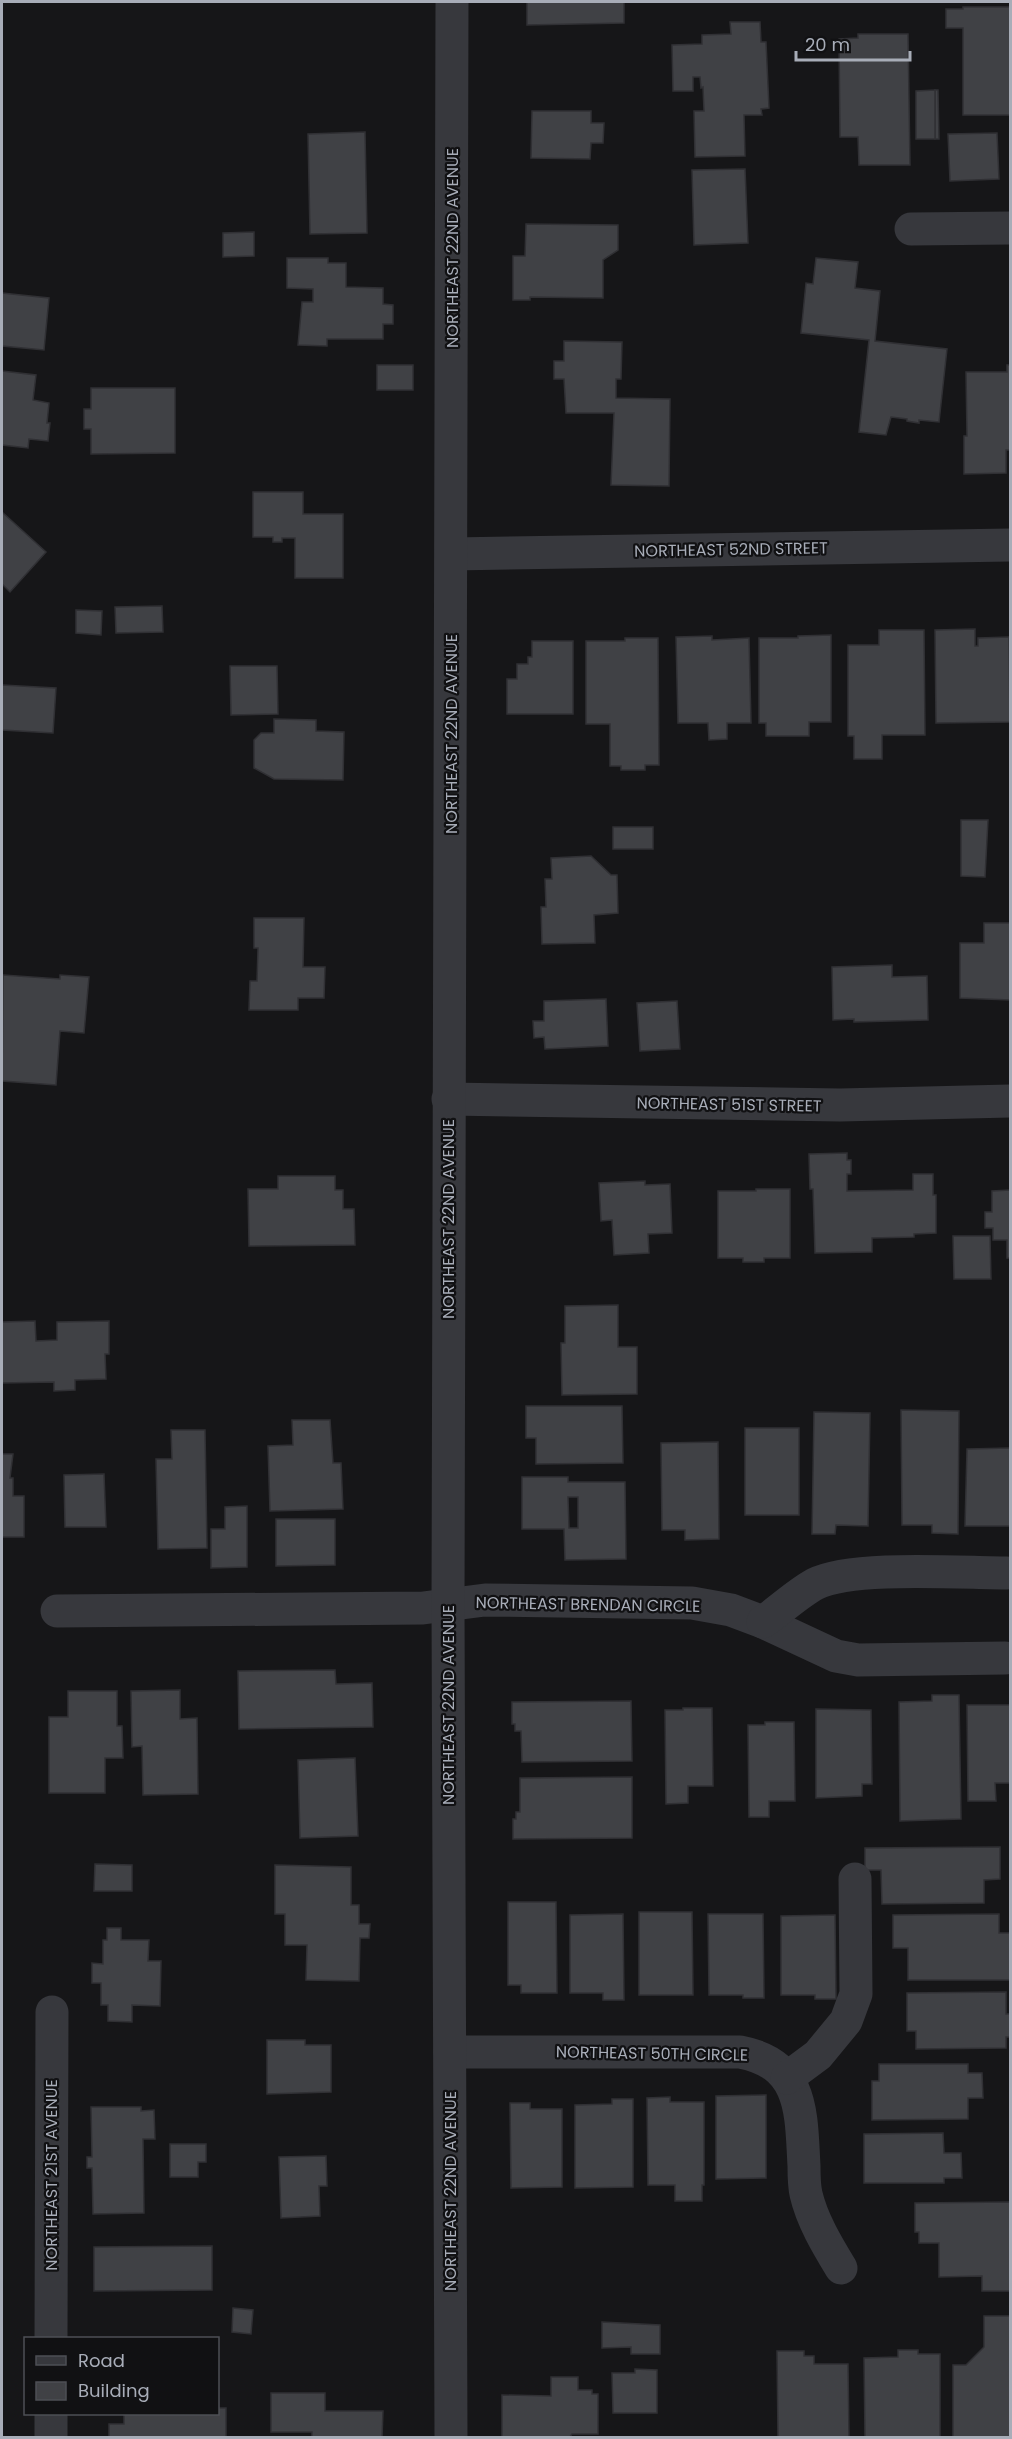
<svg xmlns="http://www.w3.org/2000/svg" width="1012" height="2439" font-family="Poppins,sans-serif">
  <rect width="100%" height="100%" fill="#161618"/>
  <g fill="#404145" stroke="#303034" stroke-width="1.5" fill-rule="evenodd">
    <polygon points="527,2 624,2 624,23 527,25"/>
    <polygon points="963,7 1010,7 1010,115 963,115 963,28 946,28 946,9 963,9"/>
    <polygon points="730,22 760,22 761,42 766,42 769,108 761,109 762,115 744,115 745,156 695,157 694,111 704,111 703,87 701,88 700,77 693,77 693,91 673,91 672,45 702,44 702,35 731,34"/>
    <polygon points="858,34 908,34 910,165 859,165 858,137 840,137 839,39 858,38"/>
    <polygon points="935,90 938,90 939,139 935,139"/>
    <polygon points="935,90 935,139 916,139 916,91"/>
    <polygon points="532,111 591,111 591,123 604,123 603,143 591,143 590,159 531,158"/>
    <polygon points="365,132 367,233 310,234 308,134"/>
    <polygon points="997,133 999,179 950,181 948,134"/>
    <polygon points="745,169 748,243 694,245 692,170"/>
    <polygon points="526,224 618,225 618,250 603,260 603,298 530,297 530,300 513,300 513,256 525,256"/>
    <polygon points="254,232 254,256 223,257 223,233"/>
    <polygon points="287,258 328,258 328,263 346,263 346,287 383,288 383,304 393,305 393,324 383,324 383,339 327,339 327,346 298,345 302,302 313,302 313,289 287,288"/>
    <polygon points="816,258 858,262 855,288 880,291 875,341 947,349 939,422 919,420 919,423 907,421 907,419 891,417 886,435 859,432 869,340 801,333 806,283 813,284"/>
    <polygon points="2,293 49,298 44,350 2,346"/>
    <polygon points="564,341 622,342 621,379 616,379 616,398 670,399 669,486 611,485 614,413 566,413 564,379 554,379 554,361 564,361"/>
    <rect x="377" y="365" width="36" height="25"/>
    <polygon points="1007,365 1010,365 1010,450 1006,450 1006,473 964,474 964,436 967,436 966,372 1007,372"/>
    <polygon points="2,371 36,375 33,400 49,403 47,423 50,423 48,441 29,439 28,448 2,445"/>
    <polygon points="91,388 175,388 175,453 91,454 91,429 84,429 84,409 91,409"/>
    <polygon points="253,492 303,492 303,514 343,514 343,578 295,578 295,538 282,538 282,542 273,542 273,537 253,537"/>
    <polygon points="2,512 46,552 10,592 2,584"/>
    <polygon points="162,606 163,632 116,633 115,607"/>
    <polygon points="76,610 102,611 101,635 76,633"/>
    <polygon points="975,629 975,646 978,646 978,638 1009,637 1010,722 936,723 935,630"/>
    <polygon points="879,630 924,630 925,735 882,735 882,759 854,759 854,736 848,736 848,645 879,645"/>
    <polygon points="831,635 831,722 809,722 809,736 766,736 766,723 759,723 759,638 798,638 798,636"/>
    <polygon points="712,636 712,640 749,638 751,723 727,723 727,739 709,740 708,723 678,723 676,637"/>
    <polygon points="625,638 658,638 659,765 645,765 645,770 621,770 621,766 610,766 610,724 586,724 586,641 625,641"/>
    <polygon points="532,641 573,641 573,714 507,714 507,679 517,679 517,664 528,664 528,657 532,657"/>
    <polygon points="230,666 277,666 278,714 231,715"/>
    <polygon points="2,685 56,688 53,733 2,730"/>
    <polygon points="274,719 316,720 316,731 344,732 343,780 274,779 254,768 254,740 261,733 274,733"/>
    <polygon points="961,820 988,820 985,877 961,876"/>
    <rect x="613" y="827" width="40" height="22"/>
    <polygon points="591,856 611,875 617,875 618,913 594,915 595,943 542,944 541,907 546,907 545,879 552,879 551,858"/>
    <polygon points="254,918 304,918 303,967 325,967 324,998 298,998 298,1010 249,1010 250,981 257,981 258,948 254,948"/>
    <polygon points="984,923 1010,923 1010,1000 960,998 960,943 984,943"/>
    <polygon points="892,965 892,977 927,976 928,1020 854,1022 854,1019 833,1020 832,967"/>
    <polygon points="3,975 60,979 60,975 89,977 84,1033 60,1031 56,1085 2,1081"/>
    <polygon points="606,999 608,1046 545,1049 544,1037 534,1038 533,1021 544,1021 544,1001"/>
    <polygon points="677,1001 680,1049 640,1051 637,1003"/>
    <polygon points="847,1153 847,1160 851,1160 851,1174 847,1174 847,1191 913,1190 913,1174 933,1174 933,1195 936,1195 936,1233 914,1234 914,1237 872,1238 872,1252 815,1253 813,1189 810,1189 809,1154"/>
    <polygon points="278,1176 335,1176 335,1190 343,1190 343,1209 354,1209 355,1245 249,1246 248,1189 278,1189"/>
    <polygon points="645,1181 645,1185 670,1184 672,1233 648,1234 649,1253 614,1255 612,1220 601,1221 599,1183"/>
    <polygon points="756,1189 790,1189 790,1258 764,1258 764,1262 743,1262 743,1258 718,1258 718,1191 756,1191"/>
    <polygon points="1010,1190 1010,1258 1007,1258 1007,1240 993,1240 993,1228 985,1228 985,1212 992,1212 992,1191"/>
    <polygon points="953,1236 990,1236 991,1279 954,1279"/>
    <polygon points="618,1305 618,1347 637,1347 637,1394 562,1395 561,1343 565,1343 565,1306"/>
    <polygon points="35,1321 36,1341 57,1340 57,1322 109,1321 109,1354 105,1354 106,1379 75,1380 75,1390 54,1391 54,1382 2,1383 2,1322"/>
    <polygon points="526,1406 622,1406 623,1463 536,1464 536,1438 526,1438"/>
    <polygon points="901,1410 959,1411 958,1534 932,1533 932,1525 902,1525"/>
    <polygon points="814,1412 870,1413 868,1526 836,1525 835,1534 812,1534"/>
    <polygon points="292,1420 330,1420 333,1463 341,1463 343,1509 270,1511 268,1446 293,1445"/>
    <rect x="745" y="1428" width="54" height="87"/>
    <polygon points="171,1430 205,1430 207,1548 158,1549 156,1459 172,1459"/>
    <polygon points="718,1442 719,1539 685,1540 685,1530 662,1530 661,1443"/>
    <polygon points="1010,1448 1010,1526 965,1526 967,1449"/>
    <polygon points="2,1454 13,1454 10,1478 13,1478 13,1496 24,1496 24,1537 2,1537"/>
    <polygon points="104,1474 106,1527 65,1527 64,1475"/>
    <path d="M522,1477H568V1482H625L626,1559L565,1560L564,1529H522ZM568,1497H578V1528H569Z"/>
    <polygon points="247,1506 247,1567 211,1568 211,1529 225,1529 225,1507"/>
    <polygon points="276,1519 335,1519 335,1565 276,1566"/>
    <polygon points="335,1670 336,1684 372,1683 373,1727 239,1729 238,1671"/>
    <polygon points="180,1690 180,1719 197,1718 198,1794 143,1795 142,1746 132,1747 131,1691"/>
    <polygon points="68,1691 117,1691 117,1726 122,1726 123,1758 105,1758 105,1793 49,1793 49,1717 68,1717"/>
    <polygon points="932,1695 959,1695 961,1819 900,1821 899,1702 932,1701"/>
    <polygon points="631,1701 632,1761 522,1762 521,1731 515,1731 515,1724 512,1724 512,1702"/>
    <polygon points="967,1705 1010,1705 1010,1783 995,1783 996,1801 968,1801"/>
    <polygon points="683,1708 712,1708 713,1786 688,1786 688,1803 666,1804 665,1710 683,1710"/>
    <polygon points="816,1709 871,1710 872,1784 862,1784 862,1796 816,1798"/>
    <polygon points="765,1722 794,1722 795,1801 769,1801 769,1817 749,1817 748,1725 765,1725"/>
    <polygon points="355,1758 358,1836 300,1838 298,1760"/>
    <polygon points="632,1777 632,1838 513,1839 513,1819 516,1819 516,1812 520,1812 520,1778"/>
    <polygon points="1000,1847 1000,1879 984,1880 984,1903 882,1904 881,1870 865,1870 865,1848"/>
    <polygon points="95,1864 132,1865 132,1891 94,1891"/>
    <polygon points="275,1865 351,1867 351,1905 359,1905 359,1924 370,1924 369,1938 360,1938 359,1981 306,1980 307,1945 285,1945 285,1914 275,1914"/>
    <polygon points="508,1902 556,1902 557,1993 521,1993 521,1985 508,1985"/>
    <polygon points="639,1912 692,1912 693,1995 639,1995"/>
    <polygon points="623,1914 624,2000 603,2000 603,1993 570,1993 570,1915"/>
    <polygon points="708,1914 763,1914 764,1998 743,1998 743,1995 709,1995"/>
    <polygon points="999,1914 999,1933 1010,1933 1010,1980 908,1980 908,1948 893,1948 893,1915"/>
    <polygon points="835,1915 836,1999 815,1999 815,1995 781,1995 781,1916"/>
    <polygon points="107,1928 121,1928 121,1940 149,1940 148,1961 161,1961 160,2006 132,2005 132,2022 108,2021 108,2005 101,2005 101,1983 92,1983 92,1963 103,1964 103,1940 107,1940"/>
    <polygon points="1006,1992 1006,2014 1010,2014 1010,2037 1006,2037 1006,2048 916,2049 916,2031 907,2031 907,1993"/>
    <polygon points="267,2040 305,2040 305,2045 331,2045 331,2092 267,2094"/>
    <polygon points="879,2064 968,2064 968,2073 982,2073 983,2098 968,2098 968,2119 872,2120 872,2081 879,2081"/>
    <polygon points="766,2095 766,2178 716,2179 716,2096"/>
    <polygon points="670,2097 670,2102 704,2102 704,2185 702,2185 702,2201 675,2201 675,2185 648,2185 647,2098"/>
    <polygon points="612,2099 633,2099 633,2187 575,2188 575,2105 612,2104"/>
    <polygon points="510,2103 530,2103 530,2109 562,2109 562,2187 511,2188"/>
    <polygon points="91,2107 141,2107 141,2111 154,2110 155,2139 143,2139 144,2213 93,2214 92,2168 87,2168 87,2157 92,2157"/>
    <polygon points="943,2133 944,2153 961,2153 962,2178 944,2178 944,2183 864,2183 864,2134"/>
    <polygon points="170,2144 206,2144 206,2162 198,2162 198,2177 170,2177"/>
    <polygon points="326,2156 327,2186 319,2186 320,2216 281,2218 279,2157"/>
    <polygon points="1010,2202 1010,2291 982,2291 982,2276 939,2277 939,2243 919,2243 919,2232 915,2232 915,2203"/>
    <polygon points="212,2246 212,2290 94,2291 94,2247"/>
    <polygon points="233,2308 253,2310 251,2334 232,2332"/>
    <polygon points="984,2316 1010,2316 1010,2438 953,2438 953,2365 966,2365 984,2347"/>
    <polygon points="602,2322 660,2325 660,2354 631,2354 631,2347 602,2348"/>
    <polygon points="898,2350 918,2350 918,2354 940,2354 940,2438 865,2438 864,2358 898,2357"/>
    <polygon points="777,2351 804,2351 804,2356 814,2356 814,2364 848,2364 849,2438 778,2438"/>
    <polygon points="635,2369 657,2370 657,2413 613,2413 612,2373 635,2373"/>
    <polygon points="551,2377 578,2377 578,2390 592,2390 592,2394 598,2394 598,2434 572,2434 569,2438 502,2438 502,2395 551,2396"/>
    <polygon points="271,2393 325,2393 325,2411 383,2411 382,2438 312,2438 312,2432 271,2432"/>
    <polygon points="218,2408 226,2408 226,2438 109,2438 109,2424 124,2424 124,2414 218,2414"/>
  </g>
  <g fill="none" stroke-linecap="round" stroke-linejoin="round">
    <g stroke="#37383d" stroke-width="33">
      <polyline points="911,229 1010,228"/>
      <polyline points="452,554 1010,545"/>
      <polyline points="448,1099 840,1105 1010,1101"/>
      <polyline points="57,1611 423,1608 485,1600 692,1603 731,1610 763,1622 836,1656 858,1660 1005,1658"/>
      <path d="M763,1622C780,1610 797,1594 815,1584C852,1565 962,1573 1007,1573"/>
      <path d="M450,2052H740C804,2064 801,2113 804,2166C804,2175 804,2185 806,2194C812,2220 827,2245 841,2268"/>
      <polyline points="787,2078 818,2055 846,2021 856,1994 855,1879"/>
      <polyline points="51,2338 52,2012"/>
      <polyline points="51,2438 51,2414"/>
      <polyline points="451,2438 448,1605 452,2"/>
    </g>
  </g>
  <g text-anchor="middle" stroke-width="4.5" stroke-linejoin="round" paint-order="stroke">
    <g font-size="16" fill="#a8adb8" stroke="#111113">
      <text transform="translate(452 248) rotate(-90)" y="6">NORTHEAST 22ND AVENUE</text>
      <text transform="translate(731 549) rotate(-1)" y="6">NORTHEAST 52ND STREET</text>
      <text transform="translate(451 734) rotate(-90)" y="6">NORTHEAST 22ND AVENUE</text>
      <text transform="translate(729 1104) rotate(1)" y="6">NORTHEAST 51ST STREET</text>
      <text transform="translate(448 1219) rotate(-90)" y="6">NORTHEAST 22ND AVENUE</text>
      <text transform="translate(588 1604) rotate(1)" y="6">NORTHEAST BRENDAN CIRCLE</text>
      <text transform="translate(448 1705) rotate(-90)" y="6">NORTHEAST 22ND AVENUE</text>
      <text transform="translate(652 2053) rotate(1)" y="6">NORTHEAST 50TH CIRCLE</text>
      <text transform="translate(51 2175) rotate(-90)" y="6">NORTHEAST 21ST AVENUE</text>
      <text transform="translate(450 2191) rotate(-90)" y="6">NORTHEAST 22ND AVENUE</text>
    </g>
  </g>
  <rect width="1012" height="2439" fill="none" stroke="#a8adb8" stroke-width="6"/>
  <rect x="24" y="2337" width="195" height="78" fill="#111113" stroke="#4d4f55" stroke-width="1.5"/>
  <rect x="36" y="2356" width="30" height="9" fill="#37383d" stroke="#4d4f55" stroke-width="1.5"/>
  <text x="78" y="2367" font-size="18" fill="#a8adb8">Road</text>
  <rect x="36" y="2382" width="30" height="18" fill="#404145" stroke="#4d4f55" stroke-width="1.5"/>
  <text x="78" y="2397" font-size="18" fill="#a8adb8">Building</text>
  <path d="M796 51v9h114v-9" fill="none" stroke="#a8adb8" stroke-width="3"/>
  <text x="805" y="51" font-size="18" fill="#a8adb8" stroke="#111113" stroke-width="4.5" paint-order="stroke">20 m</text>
</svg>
